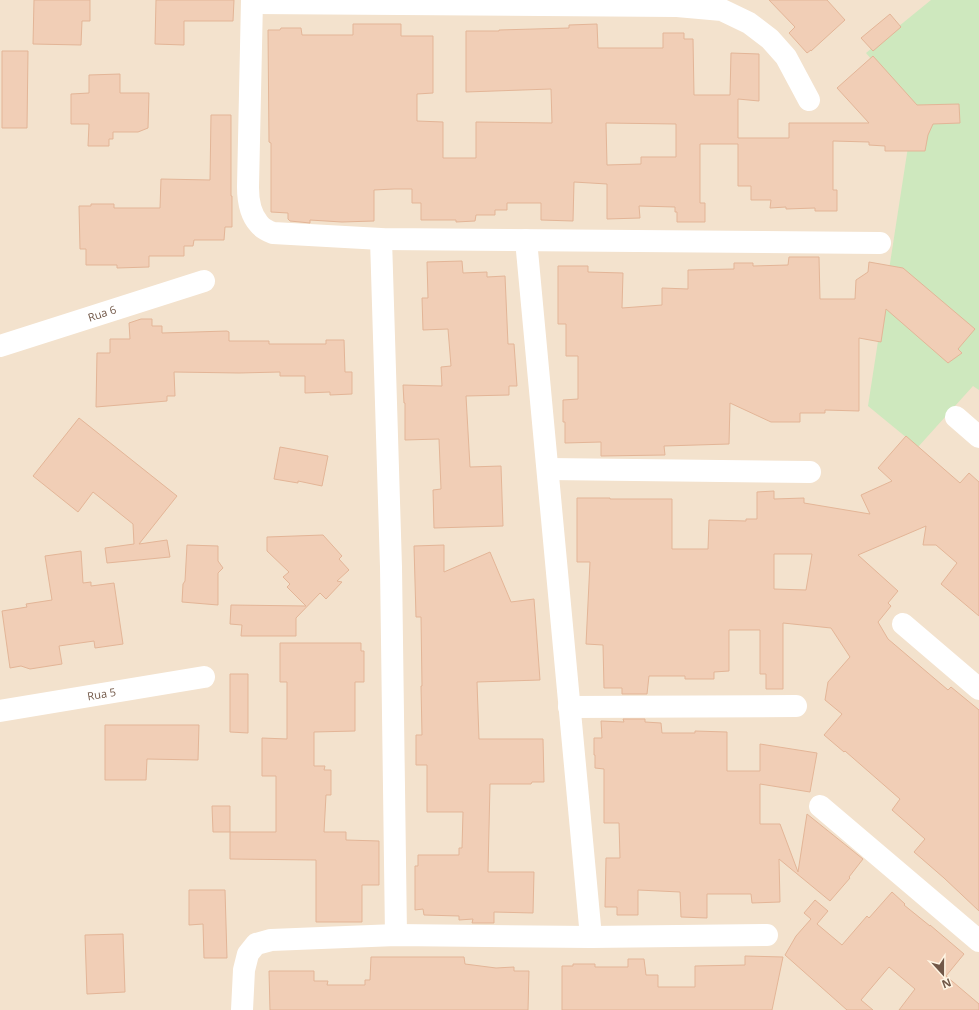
<svg xmlns="http://www.w3.org/2000/svg" width="979" height="1010" font-family="'Open Sans',sans-serif">
  <rect width="100%" height="100%" fill="#fcf1de"/>
  <rect fill="#f3e2cd" x="0" y="0" width="979" height="1010"/>
  <polygon fill="#cee8be" points="931,0 979,0 979,390 973,386 918,447 868,406 914,108 866,53"/>
  <g fill="#f1ceb6" stroke="#e3b597" fill-rule="evenodd">
    <polygon points="34,0 90,0 90,21 82,21 81,45 33,44"/>
    <polygon points="156,0 234,0 233,21 184,21 184,45 155,44"/>
    <polygon points="769,0 827,0 845,20 811,51 811,50 807,53 789,33 795,27"/>
    <polygon points="890,14 901,27 873,51 861,38"/>
    <path d="M353,24H401V36H433V93L417,94V121L443,122V158H476V122L552,123L551,89L466,92V31H499V30L569,28V25L597,24L598,48H663V33H684V39H693L694,95H730L731,53L759,54V101L738,99V138H789V123H869L837,88L873,56L917,105L959,104L960,123L933,124L928,135L925,151H885V146L869,145V142L833,141V190H837V211H815V208L786,209V207L770,208L771,200H751V186H738V144H700V203H705V222H677V212H675V207L639,206L640,218L607,219V184L574,182L573,221L541,220V203H507V210H495V215H476L475,221L456,222V220H421V203H412V189H394L374,190V221L342,222L310,220V223L290,221L288,219V213L271,212V143L269,142L268,30H280L281,28H301L302,35H353ZM606,123L676,124V157H641V164L607,165Z"/>
    <polygon points="2,51 28,51 27,128 2,128"/>
    <polygon points="120,74 120,93 149,93 148,128 138,132 113,132 113,139 109,139 109,146 88,146 89,124 71,124 71,94 89,93 89,75"/>
    <polygon points="211,115 231,115 231,196 232,196 232,227 225,227 224,240 194,240 193,246 184,246 184,256 149,256 149,267 117,268 117,265 86,265 86,249 80,249 79,206 91,206 91,204 114,204 114,208 160,208 161,179 210,180"/>
    <polygon points="789,257 819,257 820,299 855,299 856,280 868,272 869,262 903,268 975,329 958,349 962,353 948,363 886,309 881,342 859,338 859,411 825,410 825,413 800,413 800,422 771,422 730,403 729,444 664,446 665,455 601,456 601,442 565,443 565,422 563,422 563,400 578,399 578,356 566,356 566,324 558,324 558,266 588,266 588,272 623,273 622,308 662,305 662,288 688,289 688,270 734,269 734,263 753,263 753,266 788,265"/>
    <polygon points="462,261 463,273 487,272 487,277 505,276 508,344 514,344 517,386 509,386 509,395 466,396 470,467 501,466 503,526 434,528 433,490 441,489 439,439 405,440 405,403 404,403 403,385 442,386 441,367 451,366 448,329 423,330 422,298 428,298 427,262"/>
    <polygon points="141,319 152,319 152,326 162,326 162,333 227,331 229,332 229,341 269,341 269,344 326,344 326,340 344,340 345,372 352,372 352,394 330,395 330,392 305,393 305,376 280,376 280,372 239,373 174,372 175,396 167,396 167,401 96,407 97,353 110,353 110,339 130,339 129,323"/>
    <polygon points="79,418 177,496 139,544 167,540 170,557 107,563 105,548 134,544 133,524 93,492 78,512 33,476"/>
    <path d="M906,436L960,483L969,473L979,482V616L941,584L957,563L936,545H923L926,526L858,555L898,591L888,603L891,606L878,622L888,639L948,690L951,687L979,710V911L944,878L914,852L925,839L892,810L900,799L845,751L844,752L824,735L842,714L825,700L828,682L850,657L831,628L783,623V689H766V674H760V630H729V671L714,672V679H685V676H649L647,694H622V688H604L603,645L586,644L590,562H577V498H610V499H672V549H708L709,520L746,521V519H757V492L774,491V499L804,498V503L870,514L861,495L892,481L878,468ZM774,554H812L806,590L774,589Z"/>
    <polygon points="280,447 328,456 322,486 298,481 298,483 274,479"/>
    <polygon points="323,535 342,556 339,559 349,570 337,581 342,582 326,599 320,593 296,618 296,636 241,636 242,625 230,624 231,605 306,606 287,587 290,584 283,577 289,572 267,551 267,537"/>
    <polygon points="187,545 218,546 218,561 223,568 218,573 218,605 182,602 183,584 185,581"/>
    <polygon points="444,545 444,572 490,552 511,602 534,599 540,680 477,682 479,739 543,739 544,782 532,782 531,784 490,784 488,872 534,872 533,913 494,912 494,923 472,923 473,919 459,920 459,916 424,915 423,909 415,910 415,866 418,866 418,855 459,855 459,848 462,848 463,812 427,812 427,765 416,765 416,735 422,735 421,686 422,686 421,617 416,617 414,546"/>
    <polygon points="81,551 83,583 91,582 91,586 114,583 123,644 95,648 94,641 59,646 62,664 30,669 21,666 10,668 2,611 27,607 26,604 52,600 45,556"/>
    <polygon points="280,643 361,643 361,651 364,651 364,682 355,682 355,731 314,732 314,766 325,766 324,770 331,770 331,795 326,795 324,832 346,832 346,840 379,841 379,885 362,885 362,922 316,922 316,860 230,859 230,832 276,832 276,776 262,776 262,738 287,739 287,682 280,682"/>
    <polygon points="230,674 248,674 248,733 230,732"/>
    <polygon points="623,719 645,719 645,722 661,723 662,733 695,733 695,731 727,732 727,771 760,771 760,744 817,753 810,792 760,784 760,824 780,824 798,872 807,814 863,859 849,877 850,878 830,901 779,859 780,902 752,903 751,894 707,894 707,918 681,917 680,892 638,890 638,915 617,915 617,907 605,907 606,858 620,858 619,823 604,823 604,769 595,768 595,755 594,755 594,738 602,738 601,721 624,722"/>
    <polygon points="105,725 199,725 198,760 147,759 146,780 105,780"/>
    <polygon points="212,806 230,806 230,832 213,832"/>
    <polygon points="189,890 225,890 227,958 204,958 203,924 189,925"/>
    <polygon points="892,892 905,904 904,905 930,926 930,925 964,954 946,976 979,1004 979,1010 899,1010 915,989 889,967 861,1000 873,1010 847,1010 785,955 796,936 811,919 804,913 815,900 828,911 817,924 842,945 867,916 869,918"/>
    <polygon points="123,934 125,992 87,994 85,935"/>
    <polygon points="745,956 783,957 772,1010 562,1010 562,966 573,966 573,964 595,964 595,967 628,967 628,959 644,959 646,975 658,975 658,987 695,987 695,966 745,965"/>
    <polygon points="371,957 464,957 465,964 496,968 514,967 514,971 529,971 528,1010 270,1010 269,971 314,971 314,981 328,981 327,985 365,985 365,980 370,980"/>
  </g>
  <g fill="none" stroke-linecap="round" stroke-linejoin="round">
    <g stroke="#fff" stroke-width="22">
      <path d="M252,0L248,187C248,199 250,214 259,224C262,228 268,231 273,233L381,239L880,243"/>
      <polyline points="252,3 677,6 722,10 749,23 770,39 786,57 809,100"/>
      <polyline points="381,239 391,567 396,935"/>
      <polyline points="526,240 591,937"/>
      <path id="s1" d="M0,346L204,281"/>
      <polyline points="956,417 979,437"/>
      <polyline points="548,469 810,472"/>
      <polyline points="903,624 979,689"/>
      <polyline points="569,707 796,706"/>
      <path id="s2" d="M0,711L204,677"/>
      <polyline points="820,806 979,941"/>
      <polyline points="242,1010 244,970 248,954 256,944 271,940 396,935 591,937 767,935"/>
    </g>
  </g>
  <g text-anchor="middle" stroke-width="3" stroke-linejoin="round" paint-order="stroke">
    <g font-size="11" fill="#715747" stroke="#fff5e4">
      <text dy="4" stroke="none"><textPath href="#s1" startOffset="107">Rua 6</textPath></text>
      <text dy="4" stroke="none"><textPath href="#s2" startOffset="103">Rua 5</textPath></text>
    </g>
  </g>
  <g transform="translate(943 974) rotate(159)" stroke="#fff5e4" stroke-width="3" paint-order="stroke">
  <path d="M0-3L7 15L0 10L-7 15Z" fill="#715747"/>
  <text y="-6" font-size="11" font-weight="bold" text-anchor="middle" fill="#715747">N</text>
  </g>
</svg>
